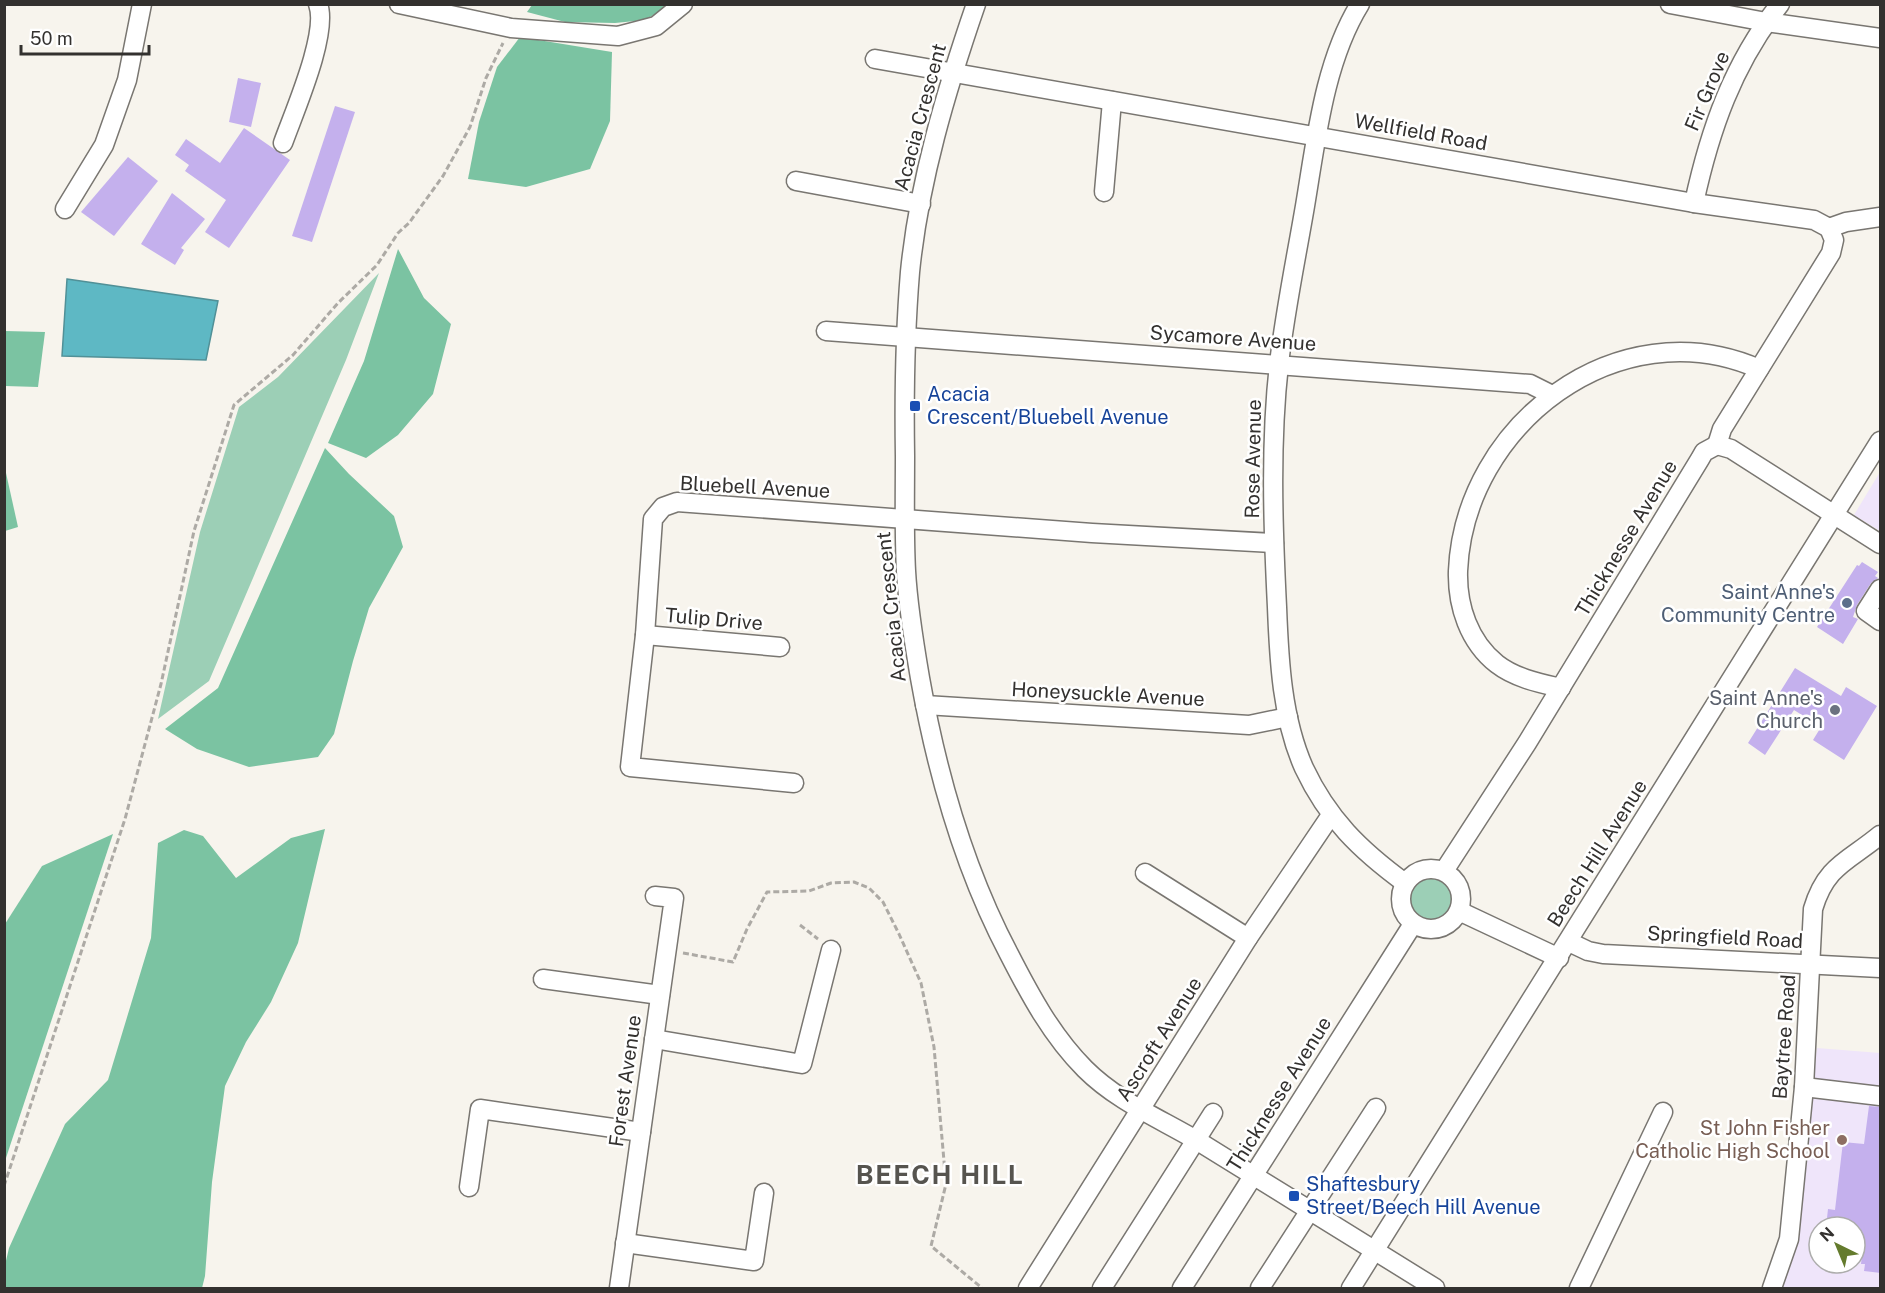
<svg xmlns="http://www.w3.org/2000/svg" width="1885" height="1293" font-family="'Public Sans',sans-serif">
  <rect width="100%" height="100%" fill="#f7f4ed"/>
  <g fill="#efe5fa" fill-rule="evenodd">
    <polygon points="1880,472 1880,531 1854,515"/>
    <path d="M1817,1048L1880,1053V1288H1772L1789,1239ZM1819,1227H1855V1263H1819Z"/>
  </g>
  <g fill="#9ccfb6">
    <polygon points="379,273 346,360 209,681 158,719 200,532 239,407 278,377"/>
    <circle cx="1430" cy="899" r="23"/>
  </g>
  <g fill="#7bc3a2">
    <polygon points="532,5 670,5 645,20 615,23 565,22 527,12"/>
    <polygon points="520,37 612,52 610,121 590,169 526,187 468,179 479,122 497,67"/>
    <polygon points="398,249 424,298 451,324 433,394 398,435 366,458 328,443 364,361"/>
    <polygon points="5,331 45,332 38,387 5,386"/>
    <polygon points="325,448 349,474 394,516 403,547 369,608 353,661 334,734 318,757 249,767 197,749 165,729 218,688"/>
    <polygon points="4,464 18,527 5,531 4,531"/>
    <polygon points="325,829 298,943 271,1002 246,1042 225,1086 212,1182 205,1276 202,1288 5,1288 5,1265 9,1248 65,1124 108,1080 151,938 158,843 184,830 203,836 236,878 291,838"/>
    <polygon points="113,834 5,1161 5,924 42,866"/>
  </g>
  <polygon fill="#5eb8c4" stroke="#519097" stroke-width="1.5" points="67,279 218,301 206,360 62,356"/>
  <g fill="#c4b0ed">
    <polygon points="238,78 261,83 251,127 229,122"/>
    <polygon points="335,106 355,112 312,242 292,236"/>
    <polygon points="244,128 290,160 229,248 205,232 226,200 185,171 189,165 175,155 186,139 220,163"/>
    <polygon points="128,157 158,181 114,236 81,212"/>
    <polygon points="172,193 205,219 181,248 184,250 175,265 141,244"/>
    <polygon points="1862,562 1878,572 1875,576 1878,578 1871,583 1857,605 1853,617 1858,619 1843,644 1817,627 1857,565 1859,566"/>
    <polygon points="1795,668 1841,696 1846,687 1877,706 1844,760 1813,740 1821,727 1794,710 1765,755 1748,743"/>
    <polygon points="1869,1106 1881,1107 1881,1273 1864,1271 1865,1264 1861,1264 1862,1255 1855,1254 1855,1227 1826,1227 1828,1209 1835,1210 1843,1142 1864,1144"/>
  </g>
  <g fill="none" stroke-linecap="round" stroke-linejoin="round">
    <g stroke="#797671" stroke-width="21">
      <g id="minor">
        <polyline points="399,4 511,28 618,36 656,26 683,4"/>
        <path d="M976,4C946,91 919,181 910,272C905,333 904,395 905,456C905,494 904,533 906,571C908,607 914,643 920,678C937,774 963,867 1009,954C1030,995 1052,1036 1085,1069C1118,1102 1161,1119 1201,1143C1279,1191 1357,1240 1435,1288"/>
        <path d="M1360,4C1324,62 1316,141 1305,206C1296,259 1285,311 1279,364C1270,444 1273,527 1277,607C1279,660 1282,719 1304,768C1328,819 1360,850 1405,883"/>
        <polyline points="1670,4 1766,22 1880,38"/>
        <polyline points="875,59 1694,203 1814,220 1829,228"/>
        <path d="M283,143C294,112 329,33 318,4"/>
        <polyline points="796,181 921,204"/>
        <polyline points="1104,192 1112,101"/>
        <path d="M1694,203C1710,129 1733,64 1780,4"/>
        <polyline points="65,209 104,145 127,80 142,4"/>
        <polyline points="1829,228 1846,222 1880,217"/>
        <polyline points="826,331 1530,384 1552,395"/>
        <polyline points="1717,445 1722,429 1831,253 1834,240 1829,228"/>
        <polyline points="1717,445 1731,449 1880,544"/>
        <polyline points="1880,589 1866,611 1880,621"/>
        <polyline points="645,635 780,647"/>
        <path d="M1561,688C1539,683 1515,678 1497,664C1469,642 1457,606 1458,571C1464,425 1618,307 1759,369"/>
        <polyline points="925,705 1249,725 1288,717"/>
        <polyline points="794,783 630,767 645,635 653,519 663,507 677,502 1092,533 1274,543"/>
        <circle cx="1431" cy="899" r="30"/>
        <polyline points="1444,871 1527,743 1700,459 1704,452 1717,445"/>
        <polyline points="1145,873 1248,938"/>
        <polyline points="1459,911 1559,958"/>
        <polyline points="1569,942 1588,951 1603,954 1880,968"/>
        <polyline points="543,979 660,995"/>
        <polyline points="654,1039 802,1064 831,950"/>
        <polyline points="1804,1087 1880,1096"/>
        <polyline points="469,1187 480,1109 641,1132"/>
        <polyline points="625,1243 754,1261 764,1193"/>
        <polyline points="619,1288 674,898 655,896"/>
        <polyline points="1028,1288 1248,938 1331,815"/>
        <polyline points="1102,1288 1213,1113"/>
        <polyline points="1182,1288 1413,924"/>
        <polyline points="1260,1288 1376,1108"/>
        <polyline points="1351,1288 1880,441"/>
        <polyline points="1579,1288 1663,1112"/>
        <path d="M1772,1288L1789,1239L1804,1087L1813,909C1826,865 1849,861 1880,835"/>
      </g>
    </g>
    <g stroke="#adaaa5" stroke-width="3" stroke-dasharray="6 3" stroke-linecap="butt">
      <polyline points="800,925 818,939"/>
      <polyline points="683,953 733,962 747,929 767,892 809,891 831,883 854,882 869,888 883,902 899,934 921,983 934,1047 946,1184 931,1246 982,1288"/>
      <polyline points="4,1186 125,819 161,684 194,531 234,405 293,355 338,303 377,265 398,233 409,223 443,176 470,127 486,78 503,43"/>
    </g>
    <use href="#minor" stroke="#fff" stroke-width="18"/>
  </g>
  <g fill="#1a4fb4" stroke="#fff" stroke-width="2">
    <rect x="909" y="400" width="12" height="12" rx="3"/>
    <rect x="1288" y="1190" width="12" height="12" rx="3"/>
  </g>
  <circle fill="#5c6f8a" stroke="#fff" stroke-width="2" cx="1847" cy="603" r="6"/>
  <circle fill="#6b7280" stroke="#fff" stroke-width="2" cx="1835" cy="710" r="6"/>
  <circle fill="#8d6e63" stroke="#fff" stroke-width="2" cx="1842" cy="1140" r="6"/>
  <g text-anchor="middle" stroke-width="5" stroke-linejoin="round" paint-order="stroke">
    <g font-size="20" fill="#33312f" stroke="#fff">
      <text transform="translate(1707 91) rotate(-67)" y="7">Fir Grove</text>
      <text transform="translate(920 117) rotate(-75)" y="7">Acacia Crescent</text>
      <text transform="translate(1421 132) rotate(10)" y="7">Wellfield Road</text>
      <text transform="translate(1233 338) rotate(4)" y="7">Sycamore Avenue</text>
      <text transform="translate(1253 459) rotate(-89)" y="7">Rose Avenue</text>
      <text transform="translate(755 487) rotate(3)" y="7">Bluebell Avenue</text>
      <text transform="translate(1626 538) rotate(-59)" y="7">Thicknesse Avenue</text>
      <text transform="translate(891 607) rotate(-96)" y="7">Acacia Crescent</text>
      <text transform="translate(714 619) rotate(5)" y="7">Tulip Drive</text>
      <text transform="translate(1108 694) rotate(3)" y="7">Honeysuckle Avenue</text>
      <text transform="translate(1597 853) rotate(-58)" y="7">Beech Hill Avenue</text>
      <text transform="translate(1725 937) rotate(3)" y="7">Springfield Road</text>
      <text transform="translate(1784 1037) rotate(-86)" y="7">Baytree Road</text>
      <text transform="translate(1159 1039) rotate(-58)" y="7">Ascroft Avenue</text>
      <text transform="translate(625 1081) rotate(-82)" y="7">Forest Avenue</text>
      <text transform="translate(1279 1094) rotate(-58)" y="7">Thicknesse Avenue</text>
    </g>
    <g font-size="20" fill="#164399" stroke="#fff" text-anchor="start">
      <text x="927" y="401">Acacia<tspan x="927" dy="23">Crescent/Bluebell Avenue</tspan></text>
      <text x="1306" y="1191">Shaftesbury<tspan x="1306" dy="23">Street/Beech Hill Avenue</tspan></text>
    </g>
    <g font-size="20" fill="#4e5e75" stroke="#fff" text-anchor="end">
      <text x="1835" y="599">Saint Anne's<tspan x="1835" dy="23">Community Centre</tspan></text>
    </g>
    <g font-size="20" fill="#5b616d" stroke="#fff" text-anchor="end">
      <text x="1823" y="705">Saint Anne's<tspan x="1823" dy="23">Church</tspan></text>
    </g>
    <g font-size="20" fill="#785e54" stroke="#fff" text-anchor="end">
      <text x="1830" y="1135">St John Fisher<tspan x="1830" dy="23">Catholic High School</tspan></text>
    </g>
    <g font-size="26" font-weight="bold" letter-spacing="1.5" fill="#56544f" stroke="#fff">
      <text x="940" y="1184">BEECH HILL</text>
    </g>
  </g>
  <rect width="1885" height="1293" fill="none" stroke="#33312f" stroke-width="12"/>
  <g transform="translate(1837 1245) rotate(317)"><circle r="28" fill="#ffffff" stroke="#adadac" stroke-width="1.5"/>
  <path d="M0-4.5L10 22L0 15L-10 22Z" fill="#647b2d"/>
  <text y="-9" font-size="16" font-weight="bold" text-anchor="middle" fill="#33312f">N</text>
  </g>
  <path d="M21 45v9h128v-9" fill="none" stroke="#33312f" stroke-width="3"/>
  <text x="30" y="45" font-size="18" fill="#33312f" stroke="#ffffff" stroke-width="4.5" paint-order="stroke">50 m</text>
</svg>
